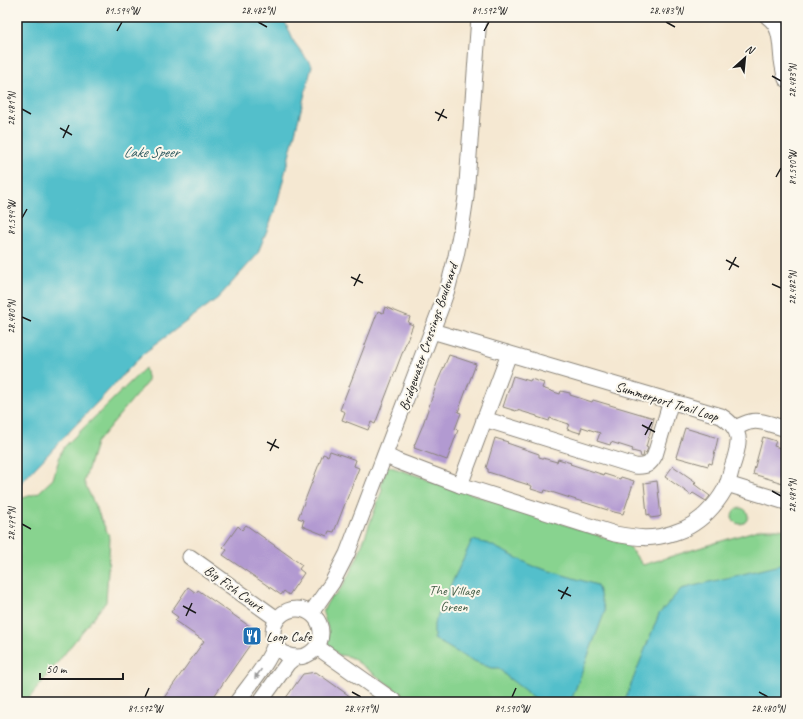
<svg xmlns="http://www.w3.org/2000/svg" width="803" height="719" font-family="Caveat,sans-serif">
  <rect width="100%" height="100%" fill="#fbf7ec"/>
  <filter id="ink" filterUnits="userSpaceOnUse"><feTurbulence type="fractalNoise" baseFrequency=".025" numOctaves="2"/><feDisplacementMap in="SourceGraphic" scale="8" xChannelSelector="R" yChannelSelector="G"/><feConvolveMatrix kernelMatrix="1 2 1 2 8 2 1 2 1" color-interpolation-filters="sRGB"/></filter>
  <filter id="wash" filterUnits="userSpaceOnUse"><feTurbulence type="fractalNoise" baseFrequency=".012" numOctaves="4" result="noise"/><feDisplacementMap in="SourceGraphic" scale="16" xChannelSelector="R" yChannelSelector="G"/><feGaussianBlur stdDeviation="0.9" result="paint"/><feColorMatrix in="noise" values="0 0 0 0 0 0 0 0 0 0 0 0 0 0 0 0 0 1.4 0 .05"/><feComposite in="paint" operator="in"/></filter>
  <g filter="url(#wash)">
    <rect width="100%" height="100%" fill="#f5e8d2"/>
    <g fill="#88d38f" stroke="#527856">
      <polygon points="145,368 148,381 96,443 84,482 110,538 106,602 26,702 17,702 17,500 38,493 53,479 62,449"/>
      <polygon points="388,466 609,539 627,544 643,565 761,529 778,529 786,530 786,702 405,702 401,699 396,690 352,658 347,656 339,655 331,648 328,644 328,629 323,613 325,607 330,598 336,595 345,582 358,556 382,490 381,484"/>
      <circle cx="740" cy="516" r="8"/>
    </g>
    <g fill="#52bfcb" stroke="#376e74">
      <polygon points="17,17 283,17 294,42 312,66 276,208 257,255 218,298 144,353 17,487"/>
      <polygon points="472,540 489,544 533,566 597,585 605,611 571,701 565,702 540,702 506,676 499,668 491,668 469,659 434,639 434,624 442,607 447,600 449,589"/>
      <polygon points="784,564 786,565 786,702 624,702 659,614 681,589"/>
    </g>
    <g id="blocks">
      <g fill="#b29ad1">
        <polygon points="385,307 410,317 408,323 413,325 375,424 371,422 368,430 342,420 345,412 340,410 378,311 383,313"/>
        <polygon points="449,355 476,364 458,412 461,413 455,429 458,430 447,460 414,448 415,446 414,446 422,427 437,383"/>
        <polygon points="513,376 530,381 531,379 544,383 542,388 560,394 561,391 570,393 570,395 592,402 593,400 654,418 646,447 648,448 646,453 644,452 643,457 641,457 640,453 632,451 633,449 611,442 610,445 597,441 600,433 582,427 580,433 567,429 569,424 550,418 549,421 537,417 537,416 517,410 516,411 503,407"/>
        <polygon points="685,428 718,438 712,464 709,463 708,466 676,457"/>
        <polygon points="763,437 776,441 774,446 786,450 786,484 753,474"/>
        <polygon points="495,438 508,442 507,443 539,454 539,457 557,462 558,459 571,463 570,464 604,475 604,474 620,479 621,477 634,481 623,514 614,512 545,490 544,493 531,489 532,486 488,472 488,469 486,468"/>
        <polygon points="330,451 356,460 354,466 359,468 334,532 329,531 327,536 302,526 304,520 298,518 323,454 328,456"/>
        <polygon points="673,466 696,482 694,484 710,496 706,501 693,493 691,495 665,477"/>
        <polygon points="657,481 661,516 658,517 650,518 650,514 647,515 644,483"/>
        <polygon points="246,525 302,565 299,569 304,573 289,595 284,591 281,595 223,555 227,550 223,547 238,526 242,530"/>
        <polygon points="188,587 196,593 198,590 252,628 254,639 210,702 161,702 204,641 175,621 178,617 171,612"/>
        <polygon points="316,672 358,702 283,702 303,674"/>
      </g>
    </g>
  </g>
  <g filter="url(#ink)">
    <use href="#blocks" fill-opacity="0" stroke="#888277" stroke-width="1"/>
    <g fill="none" stroke-linecap="round" stroke-linejoin="round">
      <g stroke="#888277" stroke-width="17">
        <g id="minor">
          <path d="M768,17C782,27 780,45 782,60C783,67 784,73 786,79"/>
          <path d="M484,419L635,466C646,467 650,465 655,455L671,401"/>
          <path d="M735,428C740,426 745,423 750,422C761,419 775,426 786,429"/>
          <path d="M385,455L397,461L460,485L615,534C637,538 652,540 673,533C680,531 687,528 693,524C707,515 720,500 727,485C730,477 731,469 734,461C736,454 739,445 738,437C736,427 729,421 721,416L432,331"/>
          <polyline points="727,484 786,502"/>
          <polyline points="460,485 509,354"/>
          <polyline points="190,557 277,619"/>
          <circle cx="297" cy="633" r="24"/>
          <polyline points="311,613 332,583 347,554 441,307 448,287 456,256 461,230 466,197 479,17"/>
          <polyline points="317,647 395,702"/>
          <path d="M237,702C250,684 268,664 275,644"/>
          <polyline points="260,702 288,663 295,657"/>
        </g>
      </g>
      <use href="#minor" stroke="#fff" stroke-width="15"/>
    </g>
    <defs><path id="oneway-solid" d="M-6-.8H1V-3.2L6.5 0L1 3.2V.8H-6Z"/></defs>
    <use fill="#999" href="#oneway-solid" transform="translate(258 674) rotate(125)"/>
  </g>
  <path fill="none" stroke="#1c1c1c" stroke-width="1.5" d="M258,22L267,27M666,22L675,27M117,31L122,22M484,31L489,22M772,76L781,81M22,109L31,114M435,112L447,118M438,121L444,109M60,128L72,135M63,138L69,125M776,177L781,168M22,218L27,209M726,260L739,267M729,270L736,257M351,277L363,283M772,284L781,288M354,286L360,274M22,317L31,321M642,425L655,432M645,435L652,422M267,442L279,448M270,451L276,439M772,491L781,496M22,524L31,529M558,590L571,596M561,599L568,587M183,606L196,613M186,616L192,603M352,692L361,697M759,692L768,697M145,697L149,688M512,697L516,688"/>
  <defs>
    <g id="restaurant-square" transform="scale(1)"><rect x="-9" y="-9" width="18" height="18" rx="4" fill="#1f6fb2" stroke="#fbf7ec"/><path d="M-5-6h1v4h1v-4h1v4h1v-4h1v5L-1.5 .5V6h-2V.5L-5-1ZM5-6V6H3V1.5H1.5Q1.5-4 5-6Z" fill="#fff"/></g>
  </defs>
  <g fill-rule="evenodd">
    <use href="#restaurant-square" x="252" y="636"/>
  </g>
  <g text-anchor="middle" stroke-width="4" stroke-linejoin="round" paint-order="stroke">
    <g font-size="14" fill="#1c1c1c" stroke="#fbf7ec">
      <text transform="translate(428 337) rotate(-71)" y="5">Bridgewater Crossings Boulevard</text>
      <text transform="translate(667 401) rotate(17)" y="5">Summerport Trail Loop</text>
      <text transform="translate(234 588) rotate(36)" y="5">Big Fish Court</text>
    </g>
    <g font-size="14" fill="#425c44" stroke="#fbf7ec">
      <text x="454" y="595">The Village<tspan x="454" dy="16">Green</tspan></text>
    </g>
    <g font-size="14" fill="#1c1c1c" stroke="#fbf7ec" text-anchor="start">
      <text x="266" y="641">Loop Cafe</text>
    </g>
    <g font-size="15" font-style="italic" fill="#325d62" stroke="#fbf7ec">
      <text x="151" y="157">Lake Speer</text>
    </g>
  </g>
  <rect width="803" height="719" fill="none" stroke="#fbf7ec" stroke-width="44"/>
  <g transform="translate(745 58) rotate(27)" stroke="#fbf7ec" stroke-width="3" paint-order="stroke">
  <path d="M0-3L7 15L0 10L-7 15Z" fill="#1c1c1c"/>
  <text y="-6" font-size="11" font-weight="bold" text-anchor="middle" fill="#1c1c1c">N</text>
  </g>
  <path d="M40 673v6h83v-6" fill="none" stroke="#1c1c1c" stroke-width="2"/>
  <text x="46" y="673" font-size="12" fill="#1c1c1c" stroke="#fbf7ec" stroke-width="3" paint-order="stroke">50 m</text>
  <rect x="22" y="22" width="759" height="675" fill="none" stroke="#1c1c1c" stroke-width="1.5"/>
  <g font-size="10" text-anchor="middle" fill="#1c1c1c">
    <text x="122" y="14">81.594°W</text>
    <text x="258" y="14">28.482°N</text>
    <text x="489" y="14">81.592°W</text>
    <text x="666" y="14">28.483°N</text>
    <text transform="translate(792 81) rotate(-90)" y="4">28.483°N</text>
    <text transform="translate(11 109) rotate(-90)" y="4">28.481°N</text>
    <text transform="translate(792 168) rotate(-90)" y="4">81.590°W</text>
    <text transform="translate(11 218) rotate(-90)" y="4">81.594°W</text>
    <text transform="translate(792 288) rotate(-90)" y="4">28.482°N</text>
    <text transform="translate(11 317) rotate(-90)" y="4">28.480°N</text>
    <text transform="translate(792 496) rotate(-90)" y="4">28.481°N</text>
    <text transform="translate(11 524) rotate(-90)" y="4">28.479°N</text>
    <text x="145" y="712">81.592°W</text>
    <text x="361" y="712">28.479°N</text>
    <text x="512" y="712">81.590°W</text>
    <text x="768" y="712">28.480°N</text>
  </g>
</svg>
